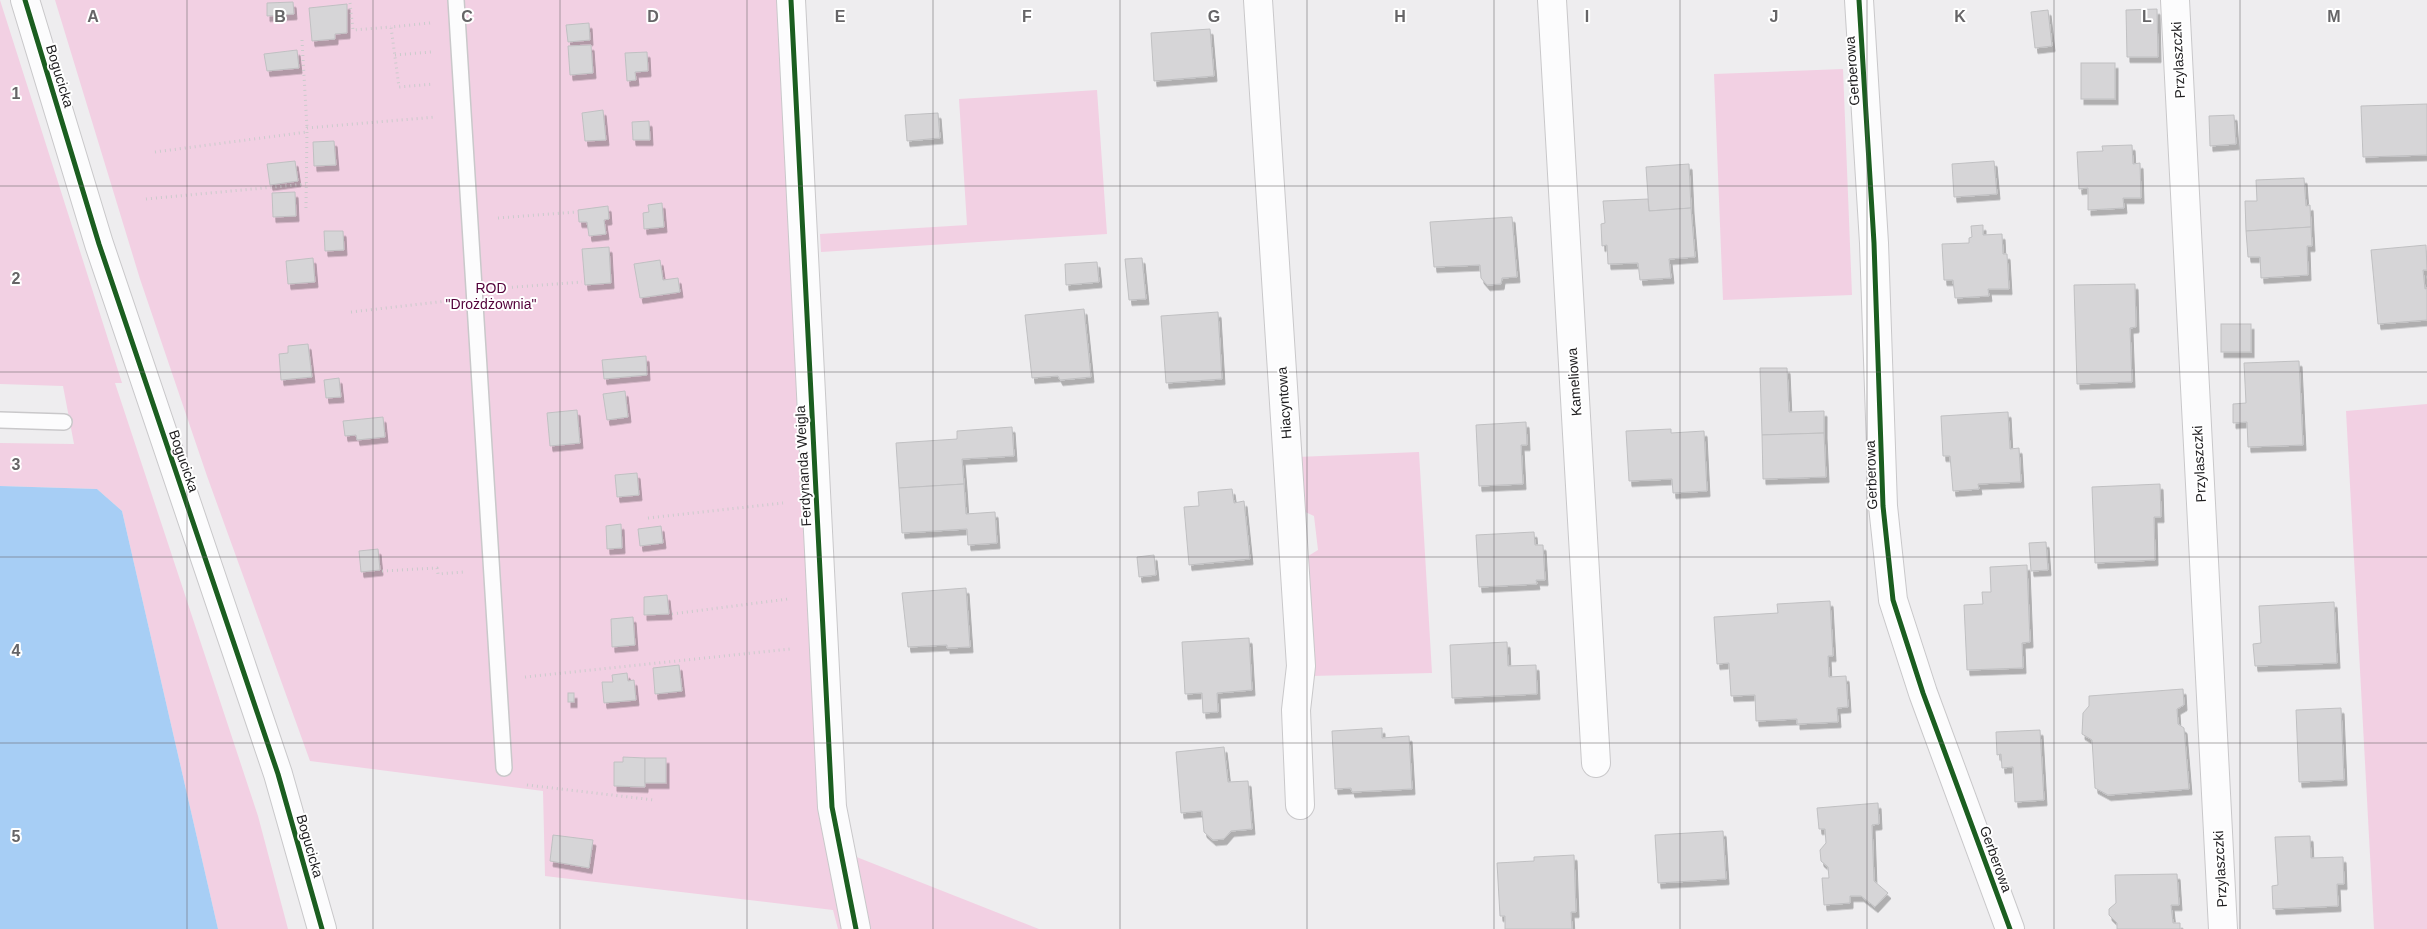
<svg xmlns="http://www.w3.org/2000/svg" width="2427" height="929" font-family="Arial,sans-serif">
  <defs>
    <filter id="shadow"><feDropShadow dx="3" dy="5.5" stdDeviation="0" flood-color="#0004"/></filter>
  </defs>
  <rect width="100%" height="100%" fill="#eeedef"/>
  <g fill="#f2d0e3">
    <polygon points="0,0 122,383 115,383 258,816 288,929 218,929 122,511 97,489 0,486 0,443 74,444 63,386 0,384"/>
    <polygon points="55,0 781,0 814,727 827,856 844,929 838,929 833,910 545,876 543,791 310,761 207,476 140,279"/>
    <polygon points="1843,69 1852,295 1723,300 1714,74"/>
    <polygon points="1097,90 1107,234 821,252 820,234 967,225 959,99"/>
    <polygon points="2427,404 2427,929 2374,929 2346,411"/>
    <polygon points="1419,452 1432,673 1311,676 1305,558 1318,550 1314,516 1301,510 1297,457"/>
    <polygon points="854,856 1039,929 870,929"/>
  </g>
  <polygon fill="#a7cef5" points="0,486 97,489 122,511 218,929 0,929"/>
  <g fill="#d6d5d7" stroke="#c0c0c2" filter="url(#shadow)">
    <polygon points="293,2 294,14 267,16 267,3"/>
    <polygon points="347,4 347,33 335,34 335,39 312,41 309,8"/>
    <polygon points="2157,9 2158,57 2127,57 2126,10"/>
    <polygon points="2048,10 2052,46 2035,48 2031,12"/>
    <polygon points="589,23 590,40 568,42 566,25"/>
    <polygon points="1210,29 1214,76 1154,81 1151,33"/>
    <polygon points="591,45 593,73 570,75 568,46"/>
    <polygon points="297,50 299,68 267,71 264,54"/>
    <polygon points="647,52 648,71 635,72 636,80 627,81 625,53"/>
    <rect x="2081" y="63" width="34" height="36"/>
    <polygon points="2427,104 2427,155 2363,157 2361,106"/>
    <polygon points="603,110 606,140 585,141 582,113"/>
    <polygon points="938,113 940,138 907,141 905,115"/>
    <polygon points="2234,115 2236,144 2210,146 2209,116"/>
    <polygon points="649,121 650,140 633,140 632,122"/>
    <polygon points="334,141 336,165 314,166 313,142"/>
    <polygon points="2132,145 2133,164 2140,163 2141,198 2123,198 2124,208 2088,210 2088,188 2079,189 2077,152 2103,151 2102,146"/>
    <polygon points="295,161 298,181 270,185 267,164"/>
    <polygon points="1994,161 1997,194 1954,197 1952,164"/>
    <polygon points="1689,164 1691,208 1649,211 1646,167"/>
    <polygon points="2304,178 2306,206 2310,205 2311,227 2246,231 2245,201 2257,201 2256,180"/>
    <polygon points="295,192 296,216 273,217 272,193"/>
    <polygon points="1648,199 1649,211 1691,208 1695,257 1669,259 1671,278 1640,280 1638,263 1608,264 1607,245 1602,246 1601,224 1605,223 1603,201"/>
    <polygon points="662,203 664,227 644,229 643,213 649,212 648,205"/>
    <polygon points="608,206 609,219 604,220 606,234 589,236 587,222 579,222 578,210"/>
    <polygon points="1512,217 1517,277 1502,278 1501,284 1487,285 1481,278 1480,265 1434,267 1430,222"/>
    <polygon points="1983,225 1983,235 2002,234 2003,254 2007,254 2009,289 1988,289 1989,296 1955,298 1953,280 1944,280 1942,244 1969,243 1969,238 1972,237 1971,226"/>
    <polygon points="2311,227 2312,246 2307,246 2308,275 2261,278 2260,257 2248,257 2246,231"/>
    <polygon points="324,231 343,231 344,250 325,251"/>
    <polygon points="2426,245 2427,270 2423,270 2425,289 2427,288 2427,320 2378,324 2371,250"/>
    <polygon points="609,247 611,283 585,285 582,249"/>
    <polygon points="313,258 315,282 288,284 286,261"/>
    <polygon points="1142,258 1146,299 1129,300 1125,259"/>
    <polygon points="660,260 663,280 678,278 680,292 640,298 634,264"/>
    <polygon points="1097,262 1099,282 1066,285 1065,264"/>
    <polygon points="2135,284 2136,327 2130,328 2132,382 2077,384 2074,285"/>
    <polygon points="1084,309 1091,377 1060,380 1058,376 1032,378 1025,315"/>
    <polygon points="1218,312 1222,379 1166,383 1161,316"/>
    <rect x="2221" y="324" width="30" height="28"/>
    <polygon points="308,344 312,377 281,380 279,354 288,353 288,346"/>
    <polygon points="646,356 647,375 604,379 602,360"/>
    <polygon points="2299,361 2303,445 2248,447 2247,422 2233,423 2233,404 2246,403 2244,363"/>
    <polygon points="1760,368 1787,368 1789,412 1824,411 1824,433 1762,435"/>
    <polygon points="339,378 341,397 326,398 324,380"/>
    <polygon points="625,391 628,417 607,420 603,394"/>
    <polygon points="577,410 580,443 550,446 547,413"/>
    <polygon points="2008,412 2010,449 2019,448 2021,482 1978,484 1979,489 1953,491 1950,456 1943,456 1941,416"/>
    <polygon points="383,417 385,437 357,440 356,435 345,436 343,421"/>
    <polygon points="1526,422 1527,445 1521,445 1523,484 1479,486 1476,425"/>
    <polygon points="1012,427 1014,456 962,459 964,484 899,488 896,443 957,439 957,431"/>
    <polygon points="1671,429 1671,433 1704,431 1707,491 1673,493 1672,479 1629,481 1626,431"/>
    <polygon points="1824,433 1826,477 1763,479 1762,435"/>
    <polygon points="637,473 639,495 617,497 615,475"/>
    <polygon points="964,484 966,514 995,512 997,543 968,545 967,529 902,533 899,488"/>
    <polygon points="2160,484 2161,517 2154,517 2155,560 2095,563 2092,487"/>
    <polygon points="1232,489 1234,503 1244,501 1250,559 1189,565 1184,507 1199,506 1198,492"/>
    <polygon points="621,524 622,548 607,549 606,526"/>
    <polygon points="661,526 663,543 640,546 638,529"/>
    <polygon points="1534,532 1535,545 1543,545 1545,580 1536,580 1537,584 1479,587 1476,535"/>
    <polygon points="2046,542 2048,570 2031,571 2029,543"/>
    <polygon points="378,549 380,570 361,572 359,551"/>
    <polygon points="1154,555 1156,575 1139,577 1137,557"/>
    <polygon points="2027,565 2030,642 2022,643 2023,668 1967,670 1964,605 1983,604 1982,592 1991,592 1990,567"/>
    <polygon points="966,588 970,647 947,648 947,645 908,647 902,593"/>
    <polygon points="667,595 669,614 644,615 644,597"/>
    <polygon points="1830,601 1833,656 1828,656 1829,677 1846,676 1848,707 1837,708 1838,722 1797,724 1797,719 1756,721 1755,695 1731,696 1729,663 1717,664 1714,617 1778,613 1777,604"/>
    <polygon points="2334,602 2337,663 2255,666 2253,644 2261,643 2259,606"/>
    <polygon points="633,617 635,645 612,647 611,619"/>
    <polygon points="1249,638 1252,690 1217,693 1218,712 1203,713 1202,693 1185,694 1182,642"/>
    <polygon points="1507,642 1508,666 1536,665 1537,694 1452,698 1450,645"/>
    <polygon points="679,665 682,691 655,694 653,668"/>
    <polygon points="627,673 628,681 634,680 636,700 604,703 602,682 613,682 612,675"/>
    <polygon points="2183,689 2184,705 2177,709 2178,724 2184,728 2189,789 2108,795 2095,788 2092,740 2082,734 2083,713 2089,706 2089,696"/>
    <rect x="568" y="693" width="6" height="9"/>
    <polygon points="2341,708 2344,780 2299,782 2296,710"/>
    <polygon points="1382,728 1382,738 1409,736 1412,789 1352,792 1351,788 1335,789 1332,731"/>
    <polygon points="2040,730 2044,800 2015,802 2013,767 2002,768 2001,754 1997,755 1996,732"/>
    <polygon points="1224,747 1228,782 1248,781 1252,829 1231,831 1224,839 1213,840 1204,832 1202,811 1181,813 1176,752"/>
    <polygon points="623,757 645,758 645,787 614,786 614,762 623,762"/>
    <rect x="645" y="758" width="21" height="25"/>
    <polygon points="1878,803 1879,824 1872,825 1874,881 1888,893 1875,907 1861,896 1850,896 1850,903 1824,905 1822,878 1829,878 1828,867 1821,861 1820,850 1826,843 1825,829 1819,829 1817,808"/>
    <polygon points="1723,831 1726,879 1658,883 1655,835"/>
    <polygon points="553,835 593,840 589,868 550,861"/>
    <polygon points="2310,836 2311,858 2343,857 2344,884 2337,884 2338,906 2273,909 2272,886 2278,885 2275,837"/>
    <polygon points="1574,855 1576,912 1571,912 1572,929 1505,929 1505,916 1500,916 1497,863 1534,861 1534,857"/>
    <polygon points="2177,874 2179,905 2171,905 2173,923 2180,923 2180,929 2117,929 2117,923 2109,915 2109,909 2116,903 2115,875"/>
  </g>
  <g fill="none" stroke-linecap="round" stroke-linejoin="round">
    <g stroke="#c9c8ca" stroke-width="18">
      <g id="service">
        <polyline points="456,0 504,768"/>
        <polyline points="0,420 64,422"/>
      </g>
    </g>
    <g stroke="#c9c8ca" stroke-width="30">
      <g id="minor">
        <polyline points="25,0 99,244 278,774 322,929"/>
        <polyline points="791,0 832,807 856,929"/>
        <polyline points="1258,0 1301,666 1296,710 1300,805"/>
        <path d="M1552,0C1565,255 1582,509 1596,763"/>
        <polyline points="1859,0 1874,243 1883,506 1893,600 1923,693 2010,929"/>
        <polyline points="2175,0 2223,929"/>
      </g>
    </g>
    <g stroke="#cbcbcc" stroke-width="3" stroke-dasharray="1 4" stroke-linecap="butt">
      <polyline points="350,3 353,30 391,27"/>
      <polyline points="430,23 391,27 399,87 434,84"/>
      <polyline points="302,40 307,128"/>
      <polyline points="395,55 431,52"/>
      <polyline points="155,152 307,132"/>
      <polyline points="146,199 306,184"/>
      <polyline points="306,208 307,128 436,117"/>
      <polyline points="498,218 576,212"/>
      <polyline points="502,288 582,282"/>
      <polyline points="351,312 447,301"/>
      <polyline points="648,518 783,503"/>
      <polyline points="382,571 437,568 438,574 464,572"/>
      <polyline points="672,614 788,599"/>
      <polyline points="525,677 790,649"/>
      <polyline points="527,785 654,800"/>
    </g>
    <use href="#service" stroke="#fcfcfd" stroke-width="15"/>
    <use href="#minor" stroke="#fcfcfd" stroke-width="28"/>
    <g stroke="#fff" stroke-width="8">
      <g id="cycleway">
        <polyline points="25,0 99,244 278,774 322,929"/>
        <polyline points="791,0 832,807 856,929"/>
        <polyline points="1859,0 1874,243 1883,506 1893,600 1923,693 2010,929"/>
      </g>
    </g>
    <use href="#cycleway" stroke="#1b5e20" stroke-width="5"/>
  </g>
  <path fill="none" stroke="#666567" stroke-width="1" stroke-opacity="0.55" d="M187,0V929M373,0V929M560,0V929M747,0V929M933,0V929M1120,0V929M1307,0V929M1494,0V929M1680,0V929M1867,0V929M2054,0V929M2240,0V929M0,186H2427M0,372H2427M0,557H2427M0,743H2427"/>
  <g text-anchor="middle" stroke-width="4" stroke-linejoin="round" paint-order="stroke">
    <g font-size="14" fill="#1d1c1e" stroke="#fff">
      <text transform="translate(2178 60) rotate(-93)" y="5">Przylaszczki</text>
      <text transform="translate(1852 71) rotate(-94)" y="5">Gerberowa</text>
      <text transform="translate(60 76) rotate(73)" y="5">Bogucicka</text>
      <text transform="translate(1574 382) rotate(-94)" y="5">Kameliowa</text>
      <text transform="translate(1284 403) rotate(-94)" y="5">Hiacyntowa</text>
      <text transform="translate(184 461) rotate(71)" y="5">Bogucicka</text>
      <text transform="translate(2199 464) rotate(-93)" y="5">Przylaszczki</text>
      <text transform="translate(803 466) rotate(-93)" y="5">Ferdynanda Weigla</text>
      <text transform="translate(1871 475) rotate(-92)" y="5">Gerberowa</text>
      <text transform="translate(310 846) rotate(74)" y="5">Bogucicka</text>
      <text transform="translate(1996 859) rotate(70)" y="5">Gerberowa</text>
      <text transform="translate(2220 869) rotate(-93)" y="5">Przylaszczki</text>
    </g>
    <g font-size="14" fill="#520139" stroke="#fff">
      <text x="491" y="293">ROD<tspan x="491" dy="16">"Drożdżownia"</tspan></text>
    </g>
  </g>
  <g font-size="16" text-anchor="middle" font-weight="bold" fill="#666567" stroke="#fff" stroke-width="4" stroke-linejoin="round" paint-order="stroke">
    <text x="93" y="22">A</text>
    <text x="280" y="22">B</text>
    <text x="467" y="22">C</text>
    <text x="653" y="22">D</text>
    <text x="840" y="22">E</text>
    <text x="1027" y="22">F</text>
    <text x="1214" y="22">G</text>
    <text x="1400" y="22">H</text>
    <text x="1587" y="22">I</text>
    <text x="1774" y="22">J</text>
    <text x="1960" y="22">K</text>
    <text x="2147" y="22">L</text>
    <text x="2334" y="22">M</text>
    <text x="16" y="99">1</text>
    <text x="16" y="284">2</text>
    <text x="16" y="470">3</text>
    <text x="16" y="656">4</text>
    <text x="16" y="842">5</text>
  </g>
</svg>
